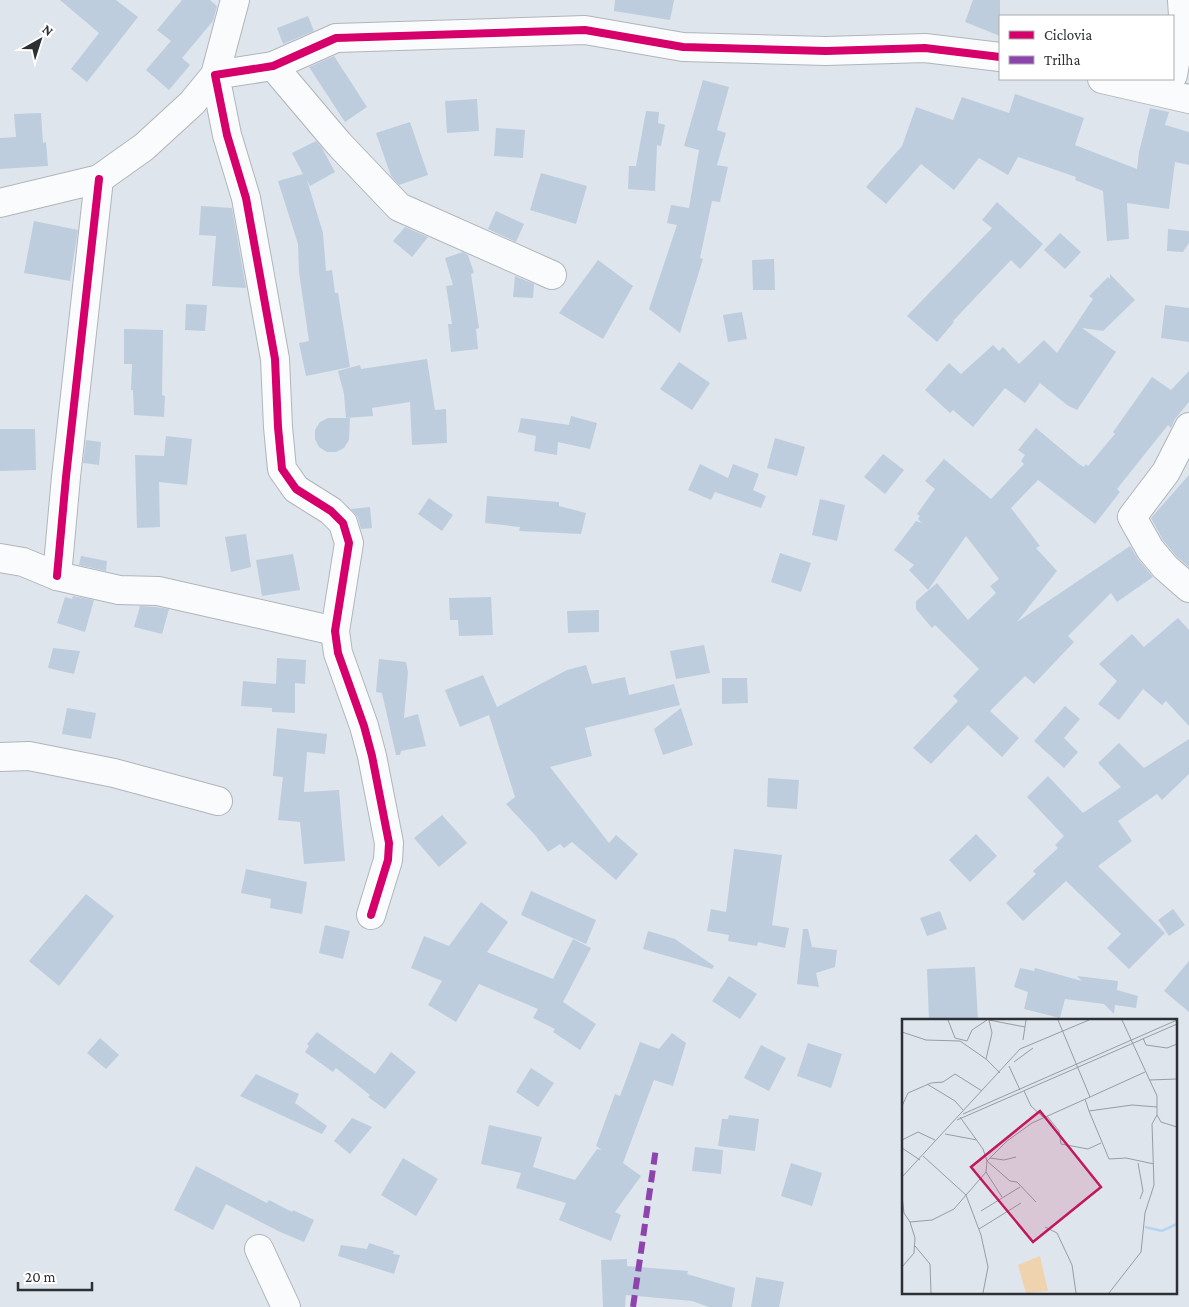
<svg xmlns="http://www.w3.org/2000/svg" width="1189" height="1307" font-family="'Crimson Pro',serif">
  <rect width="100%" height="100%" fill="#dfe5ec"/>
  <g fill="#bdcddd">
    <polygon points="60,0 116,0 138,17 87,82 71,69 99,33"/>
    <polygon points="182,0 210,0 217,6 213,21 182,58 190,65 169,90 146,70 171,41 157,30"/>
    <polygon points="615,0 674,0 670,20 614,11"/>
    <polygon points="973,0 1000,0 1000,36 965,22"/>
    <polygon points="308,16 314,31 283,44 277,28"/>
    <polygon points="334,56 367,107 345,122 309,67"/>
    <polygon points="703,80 729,87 717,130 726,133 717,165 728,167 720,202 712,201 700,258 703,259 680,333 649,309 677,225 667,223 671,205 689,208 699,150 684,146"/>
    <polygon points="1015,94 1084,118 1075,145 1137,169 1139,152 1150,108 1169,112 1165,125 1189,132 1189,165 1175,162 1169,209 1127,203 1129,239 1107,241 1103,191 1075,180 1076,177 1018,157 1008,175 979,158 954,190 921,164 886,204 866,187 902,146 916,107 953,120 962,97 1009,113"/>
    <polygon points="477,99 479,131 447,133 445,101"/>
    <polygon points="646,111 659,112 658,123 665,125 661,146 657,145 655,191 628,189 629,166 636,166"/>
    <polygon points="41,113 43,143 46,142 48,166 0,169 0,138 16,137 14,114"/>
    <polygon points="410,122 428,175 399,185 391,176 376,133"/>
    <polygon points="496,128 525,130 523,158 494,156"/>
    <polygon points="316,141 322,148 335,172 310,186 307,180 323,233 326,271 332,270 335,293 338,293 350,367 306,376 299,343 309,341 299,272 298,244 278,181 303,174 292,153"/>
    <polygon points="541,173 587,186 576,224 530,210"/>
    <polygon points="997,202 1043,244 1020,269 1011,260 953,321 954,322 937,342 907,316 992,228 982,220"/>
    <polygon points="201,206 232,208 246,288 212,286 216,236 199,235"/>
    <polygon points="496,211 524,224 516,242 488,229"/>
    <polygon points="34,221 78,230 70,281 24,273"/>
    <polygon points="405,227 428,237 412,257 393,241"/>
    <polygon points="1168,229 1189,231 1189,243 1183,252 1167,251"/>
    <polygon points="1060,233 1081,252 1065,269 1044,250"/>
    <polygon points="463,252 468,255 474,273 471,274 479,328 476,329 478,349 451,352 448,324 452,324 446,286 453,285 445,258"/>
    <polygon points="774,259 775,290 753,290 752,260"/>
    <polygon points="598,260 633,286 603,339 559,313"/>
    <polygon points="1110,274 1135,300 1103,331 1082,328 1116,352 1077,410 1067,405 1040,383 1025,403 1005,388 973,427 953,410 950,413 925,390 949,363 961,374 993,345 999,351 1003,347 1019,364 1044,340 1057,353 1093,299 1089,296 1108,277 1110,279"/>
    <polygon points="515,276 534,284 533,298 513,297"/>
    <polygon points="186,304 207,305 205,331 185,330"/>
    <polygon points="1165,305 1189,308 1189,342 1161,338"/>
    <polygon points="742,312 747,339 728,342 723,315"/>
    <polygon points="124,329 163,330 162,395 165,396 164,417 134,415 133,390 131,390 132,364 124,364"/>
    <polygon points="427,359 435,410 446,409 447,443 412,445 410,402 372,408 373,416 346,418 344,394 338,371 360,365 361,369"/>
    <polygon points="679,362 710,383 692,410 660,389"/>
    <polygon points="1189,371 1189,402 1175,419 1171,428 1168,425 1117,489 1120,492 1095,524 1038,480 1011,508 1040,546 1036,548 1057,571 1017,622 1130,546 1138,559 1153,577 1117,602 1111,593 1068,636 1074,642 1034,684 1025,676 990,711 1019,738 1002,757 968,725 931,764 913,748 958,701 953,696 979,669 935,625 932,628 916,609 916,601 937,583 968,620 996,593 990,586 999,579 966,536 928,590 909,570 914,565 894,550 916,521 922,523 918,519 920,516 917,514 935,489 925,481 944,459 991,499 1024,464 1021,461 1025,455 1018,450 1036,428 1079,464 1084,467 1086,464 1088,466 1115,434 1113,432 1152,377 1171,390"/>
    <polygon points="571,416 597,423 590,449 558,442 557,455 534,451 536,436 518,432 521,418 569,425"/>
    <polygon points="328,418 350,418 349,440 344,448 336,452 327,452 319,447 315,439 315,430 320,422"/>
    <polygon points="0,429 35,429 36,470 0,471"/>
    <polygon points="166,436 192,439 187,485 159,482 160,527 137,528 135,455 164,456"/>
    <polygon points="775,438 805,447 797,476 767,468"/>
    <polygon points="86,440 101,442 99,465 83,463"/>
    <polygon points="883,454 904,470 885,494 864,477"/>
    <polygon points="700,464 728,478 733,464 759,474 753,490 766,496 761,508 715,492 711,500 688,490"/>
    <polygon points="1189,475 1189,567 1176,556 1163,540 1151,518"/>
    <polygon points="487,496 559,502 559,506 586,513 581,534 519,531 520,527 485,523"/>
    <polygon points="429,498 453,515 442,531 418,514"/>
    <polygon points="820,499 845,505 837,541 812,535"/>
    <polygon points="370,507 372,528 361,529 358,518 351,509"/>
    <polygon points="246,534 251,567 231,572 225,537"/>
    <polygon points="780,553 811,563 801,592 771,582"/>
    <polygon points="293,554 300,590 262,596 256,560"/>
    <polygon points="81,556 107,561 106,571 79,565"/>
    <polygon points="73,596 94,600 85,632 57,623 65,597 72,599"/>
    <polygon points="491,597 493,635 459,636 458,620 450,620 449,598"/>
    <polygon points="140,606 156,607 169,609 162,634 134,627"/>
    <polygon points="599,610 599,632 568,633 567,611"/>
    <polygon points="1178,618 1189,630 1189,726 1166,701 1162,705 1143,689 1119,720 1098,704 1117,681 1099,664 1132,634 1144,647"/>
    <polygon points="704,645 710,673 676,679 670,651"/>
    <polygon points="53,648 80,651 74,674 48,668"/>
    <polygon points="277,658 306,660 305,684 295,683 295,713 272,712 272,708 241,706 243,681 276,684"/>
    <polygon points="379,659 406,662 408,672 404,718 418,714 426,746 401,751 400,755 396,755 382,693 376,692"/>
    <polygon points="586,665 592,684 625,677 629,695 674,684 680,705 585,728 592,756 550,767 609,843 616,835 638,854 616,880 572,842 564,848 560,844 548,852 535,835 506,804 515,797 489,715 460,727 445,690 483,675 497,707 567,670"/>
    <polygon points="722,678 747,678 748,703 722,704"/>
    <polygon points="1065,706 1080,719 1064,738 1078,752 1064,768 1034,741"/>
    <polygon points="67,708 96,713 91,739 62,734"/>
    <polygon points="681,708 693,745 663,755 654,729"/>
    <polygon points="277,728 327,734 325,754 307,752 304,792 339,790 345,861 304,864 300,822 278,820 283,777 273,776"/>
    <polygon points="1189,739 1189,774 1162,800 1157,794 1118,821 1132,841 1098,866 1165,933 1129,969 1107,948 1121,934 1066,881 1023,921 1006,903 1036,874 1033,871 1058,848 1055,845 1064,836 1027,797 1048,776 1083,813 1121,787 1098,763 1119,743 1144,768"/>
    <polygon points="768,778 799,780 797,809 767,807"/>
    <polygon points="442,815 467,843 439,867 414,838"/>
    <polygon points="976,834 997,856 970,882 949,860"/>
    <polygon points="734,849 782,855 772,925 789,928 785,948 758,942 757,946 728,941 729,935 707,931 711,909 726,912"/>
    <polygon points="246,869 307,882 302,914 270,908 271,899 241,893"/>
    <polygon points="531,891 596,920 586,944 521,915"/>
    <polygon points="86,894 114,916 59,986 29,961"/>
    <polygon points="481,902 508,922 487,952 553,979 573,939 591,948 563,1002 596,1024 580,1050 553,1032 555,1029 533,1018 538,1009 479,984 456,1022 428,1005 442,981 411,968 424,936 449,946"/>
    <polygon points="1173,909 1185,925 1169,936 1158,920"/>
    <polygon points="940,911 947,929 927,936 920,918"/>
    <polygon points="325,925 350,931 343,959 319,953"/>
    <polygon points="803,929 808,929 812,947 837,950 835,967 816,973 819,987 797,984"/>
    <polygon points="648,931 675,939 714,966 712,969 643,949"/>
    <polygon points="1189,961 1189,1012 1164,991"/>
    <polygon points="975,967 978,1021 929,1021 927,969"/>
    <polygon points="1020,968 1034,971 1035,968 1082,981 1077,976 1118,981 1117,990 1138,996 1136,1008 1115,1005 1114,1014 1104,1004 1065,999 1060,1018 1024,1009 1028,992 1014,987"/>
    <polygon points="729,976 757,994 740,1019 712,1001"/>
    <polygon points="317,1032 375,1074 391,1052 416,1072 385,1109 368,1097 370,1095 336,1068 333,1072 305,1052 309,1046 307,1044"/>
    <polygon points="672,1033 686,1043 673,1086 654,1080 623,1163 641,1176 615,1212 621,1215 611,1241 559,1220 566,1203 516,1188 521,1173 481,1164 489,1125 542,1137 533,1167 575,1180 597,1149 602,1150 596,1146 615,1094 620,1096 640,1042 659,1049"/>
    <polygon points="100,1038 119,1055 106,1069 87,1053"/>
    <polygon points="808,1043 842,1054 831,1088 797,1076"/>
    <polygon points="761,1045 786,1058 769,1091 744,1078"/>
    <polygon points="531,1068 554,1083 538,1107 516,1092"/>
    <polygon points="256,1074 299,1094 295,1103 327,1126 322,1134 240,1096"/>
    <polygon points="729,1115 759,1119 755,1151 718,1146 722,1119 728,1119"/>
    <polygon points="352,1118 372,1127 350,1154 334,1141"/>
    <polygon points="695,1147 723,1150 721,1174 692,1171"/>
    <polygon points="403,1158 438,1179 416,1216 381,1195"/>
    <polygon points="791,1163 822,1173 812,1206 781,1196"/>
    <polygon points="196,1166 267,1203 269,1200 292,1212 293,1210 314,1220 304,1242 278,1231 226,1204 213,1230 174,1210"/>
    <polygon points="369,1243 394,1251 393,1254 400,1255 394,1274 338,1256 341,1245 367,1249"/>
    <polygon points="627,1259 627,1266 688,1271 687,1274 735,1288 732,1307 709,1307 692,1301 626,1295 625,1307 603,1307 601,1260"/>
    <polygon points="756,1277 784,1282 779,1307 751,1307"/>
  </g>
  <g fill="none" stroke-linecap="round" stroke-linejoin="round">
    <g stroke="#b1b5ba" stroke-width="30">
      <g id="minor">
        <polyline points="273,66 339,144 399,207 552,275"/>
        <polyline points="1173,75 1183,15 1182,0"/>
        <polyline points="1102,79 1189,99"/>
        <polyline points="0,203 99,179 144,147 192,103 215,75 235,0"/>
        <polyline points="1189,427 1166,472 1132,517 1150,549 1165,567 1189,588"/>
        <polyline points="0,558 23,562 57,576 119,590 158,591 335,631"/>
        <polyline points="57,576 66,477 99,179"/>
        <polyline points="0,757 29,756 114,773 218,801"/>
        <polyline points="371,915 388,860 389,843 372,756 364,726 338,653 335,631 349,543 343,523 331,511 296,489 282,469 278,427 275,359 246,198 227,135 215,75 273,66 336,38 585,30 683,47 826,51 925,48 1000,57"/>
        <polyline points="259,1249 286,1307"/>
      </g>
    </g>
    <use href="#minor" stroke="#fafbfc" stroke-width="28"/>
    <polyline stroke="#8e44ad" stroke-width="6" stroke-dasharray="12 6" stroke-linecap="butt" points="633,1307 656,1148"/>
    <g stroke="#fff" stroke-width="11">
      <g id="cycleway">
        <polyline points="57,576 66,477 99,179"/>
        <polyline points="371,915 388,860 389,843 372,756 364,726 338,653 335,631 349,543 343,523 331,511 296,489 282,469 278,427 275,359 246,198 227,135 215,75 273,66 336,38 585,30 683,47 826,51 925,48 1000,57"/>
      </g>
    </g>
    <use href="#cycleway" stroke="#d6006c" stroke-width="8"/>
  </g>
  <g transform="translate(902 1019)">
    <rect width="275" height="275" fill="#dfe5ec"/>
    <path d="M138,237L146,272L124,274L116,246Z" fill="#efd3ae"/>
    <path fill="none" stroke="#b6d4f2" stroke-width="2.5" d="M243,208L260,212L275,205"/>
    <path fill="none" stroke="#979da3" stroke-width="1" d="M46,1L53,19L65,22L70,11L85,1M87,1L90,14L84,40L98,54M87,1L123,8M156,1L188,78L243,53M0,13L24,21L58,22L84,40M241,19L244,26L265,29L275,25M121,21L124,1M112,43L131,29M107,47L118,71M247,61L275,60M25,65L53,82L61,91M122,72L129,87L141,98M183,80L187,92L230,86L255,88M0,87L6,74L29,64L41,63L53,55L80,72M187,92L207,140L224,139L252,145M61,95L275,1M255,96L259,103L275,108M145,97L157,112L159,125L186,130L199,124M55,101L275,5M43,115L75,121M0,121L16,113L33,121M0,129L18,141M21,137L64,176L79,216L86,248L81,274M88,139L102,141L114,138M236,144L241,172L238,180M84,153L100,178M0,158L118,30L187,1M0,177L2,194L8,203L30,201L52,190L84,153L85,142L81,130L58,98M134,183L115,163L108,162L85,142L105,122L130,104L188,78M79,192L118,168M143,208L155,214L170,246L174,274M77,210L119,184M13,227L28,245L29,274M0,248L12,234L13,219L8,203M207,274L239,233L243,194L252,166L250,105L255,96V77L220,1"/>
    <path fill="#c2185b" fill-opacity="0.15" stroke="#c2185b" stroke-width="2.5" d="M138,92L199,168L131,223L69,148Z"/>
    <rect width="275" height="275" fill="none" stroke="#2c3035" stroke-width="2.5"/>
  </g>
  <rect x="999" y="15" width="175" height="65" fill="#ffffff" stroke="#abacae"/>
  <rect x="1009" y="31" width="25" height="8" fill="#d6006c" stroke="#abacae"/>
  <text x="1044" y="40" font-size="15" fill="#2c3035">Ciclovia</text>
  <rect x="1009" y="56" width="25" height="8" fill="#8e44ad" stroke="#abacae"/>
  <text x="1044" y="65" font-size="15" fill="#2c3035">Trilha</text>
  <g transform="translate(40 40) rotate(39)" stroke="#ffffff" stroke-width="4" paint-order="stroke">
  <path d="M0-4L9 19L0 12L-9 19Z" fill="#2c3035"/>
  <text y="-8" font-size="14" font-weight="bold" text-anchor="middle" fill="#2c3035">N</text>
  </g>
  <path d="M18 1282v8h74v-8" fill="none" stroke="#2c3035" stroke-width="2.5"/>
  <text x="25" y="1282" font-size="15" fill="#2c3035" stroke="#ffffff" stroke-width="4" paint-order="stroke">20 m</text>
</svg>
